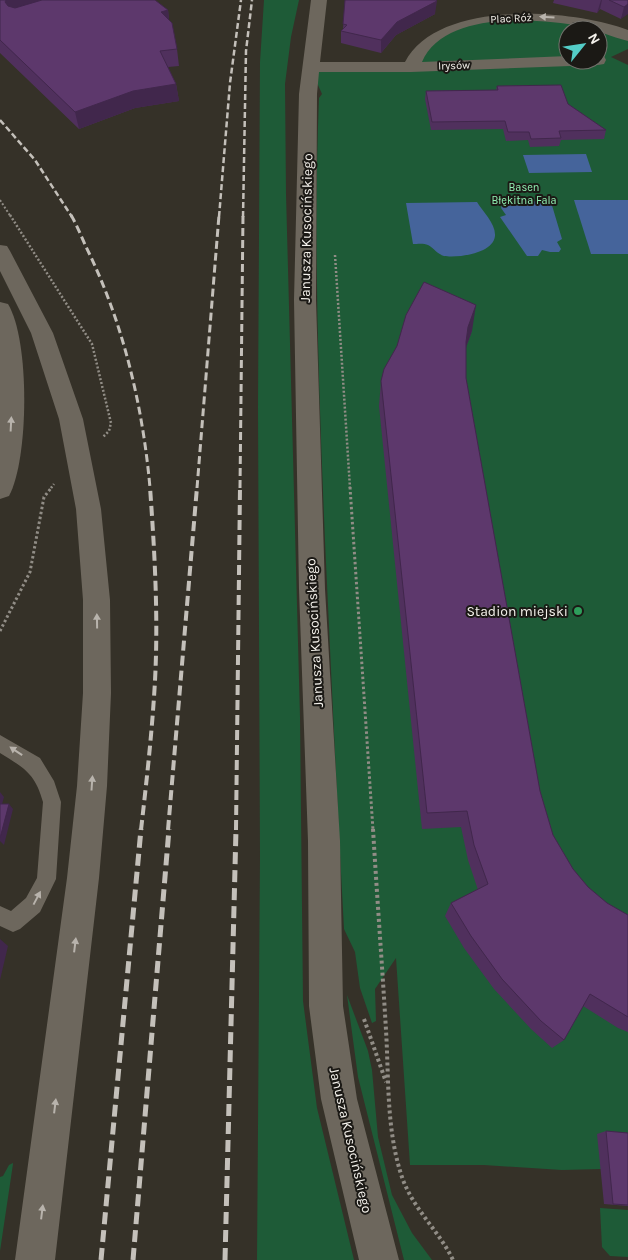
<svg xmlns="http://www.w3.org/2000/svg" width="628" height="1260" font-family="Karla,sans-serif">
  <rect width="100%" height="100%" fill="#353128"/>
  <g fill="#1e5b37" fill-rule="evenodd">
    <polygon points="264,0 299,0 291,37 285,84 286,194 300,717 303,1001 317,1108 354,1260 257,1260 260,857 258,407 260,62"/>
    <path d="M550,17L628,36V49L611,57L628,65V1206L601,1169L562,1170L484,1165H410L396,958L375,989L376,1021L372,1023L360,988L355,952L344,929C337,800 331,670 325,541C319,393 313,246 319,98L322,94L310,67H411L418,52L465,23ZM568,30H598V60H568Z"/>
    <polygon points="347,995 368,1051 372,1070 378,1137 392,1195 412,1233 432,1260 404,1260 358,1077"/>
    <polygon points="13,1163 13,1164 0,1251 0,1177 3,1176 9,1165"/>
    <polygon points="600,1208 628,1210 628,1257 610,1256 602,1247"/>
  </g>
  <g fill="#45649b">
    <polygon points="586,154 592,172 529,173 523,155"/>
    <polygon points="574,200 628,200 628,254 591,254"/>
    <polygon points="523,201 551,202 562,239 557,242 561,249 559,252 550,252 542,250 538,256 527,256 500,217 506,215 501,208 502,205 510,203 520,206"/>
    <path d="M477,202C483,212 496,224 495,236C493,254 457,258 444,256C437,254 434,248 428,245C424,243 417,244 413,244L406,203Z"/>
  </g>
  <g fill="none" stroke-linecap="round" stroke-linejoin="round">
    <polyline stroke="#918d86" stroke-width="2" stroke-dasharray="2 2" stroke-linecap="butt" points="0,200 11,217"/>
    <g stroke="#918d86" stroke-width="2.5" stroke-dasharray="2 2" stroke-linecap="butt">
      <polyline points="10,215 92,344 111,423 109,431 103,437"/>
      <polyline points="335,255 350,488"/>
      <polyline points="51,488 54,484"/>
    </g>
    <g stroke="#918d86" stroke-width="3" stroke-dasharray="2.5 2.5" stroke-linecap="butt">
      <polyline points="350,487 373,830"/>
      <polyline points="0,631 30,572 44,497 52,487"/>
    </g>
    <g stroke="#918d86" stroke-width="4" stroke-dasharray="3 3" stroke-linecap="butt">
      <path d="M373,829C377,896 382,963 386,1030C389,1080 386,1132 403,1180C415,1211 439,1231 453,1260"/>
      <polyline points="364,1019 386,1082"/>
    </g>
    <path fill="#6d675d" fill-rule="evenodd" d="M0,735L40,758L54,781L61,802L56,879L40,912L20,929L13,932L0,926V906L11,911L26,898L37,878L43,802C35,773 24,768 0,753Z"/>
    <path fill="#6d675d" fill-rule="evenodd" d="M311,0H327L320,62H405C437,0 569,8 628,30V41C611,37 597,30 581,26C536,18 444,11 422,62L568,56V60H598V55L604,56L606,60L604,64L598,65L411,72H319L317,94L316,300L325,589L340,841L343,1006L357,1099L399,1260H359L321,1099L309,1006L308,841L299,589L294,300L299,94Z"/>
    <g fill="#6d675d" fill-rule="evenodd">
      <polygon points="0,245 7,246 10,251 53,333 83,419 101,509 110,600 111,693 107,786 99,878 55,1260 15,1260 67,878 77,786 83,693 83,600 76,509 59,419 31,333 0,271"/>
      <path d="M0,302L8,304C30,340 29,459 9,496L0,499Z"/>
    </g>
    <g stroke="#c4c0ba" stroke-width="2.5" stroke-dasharray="6 3" stroke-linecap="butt">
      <polyline points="0,120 35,160 72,217"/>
      <polyline points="219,217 230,83 241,0"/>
      <polyline points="243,217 246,51 252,0"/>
    </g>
    <g stroke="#c4c0ba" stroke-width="3" stroke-dasharray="8 4" stroke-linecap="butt">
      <path d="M71,215C78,227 83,241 89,253C124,326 143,408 150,488"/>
      <polyline points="197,488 219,215"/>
      <polyline points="240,488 243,215"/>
    </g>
    <g stroke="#c4c0ba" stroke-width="4" stroke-dasharray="10 5" stroke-linecap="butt">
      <path d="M141,830C146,786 151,742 154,697C159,627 155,557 150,487"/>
      <polyline points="168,830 197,487"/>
      <polyline points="236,830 240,487"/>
    </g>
    <g stroke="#c4c0ba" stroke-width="5" stroke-dasharray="12 6" stroke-linecap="butt">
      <polyline points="101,1260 141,829"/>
      <polyline points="133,1260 169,829"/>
      <polyline points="225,1260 236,829"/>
    </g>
  </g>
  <g fill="#50305d">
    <polygon points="0,0 168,10 169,20 177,49 179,66 168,67 176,84 179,101 135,108 79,129 0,53"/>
    <polygon points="345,0 435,14 396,35 381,53 341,43 341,31 343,29"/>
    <polygon points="554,0 628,0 621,19 600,9 597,13 553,3"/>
    <polygon points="497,86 568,104 606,130 604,139 561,140 559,146 530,147 528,140 506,141 503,129 431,130 425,99 426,91 496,90"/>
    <polygon points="472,331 466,347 466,378 540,791 553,835 573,869 588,887 607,903 628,915 628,1032 618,1028 583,1006 564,1040 552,1048 531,1029 494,989 464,948 445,916 451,903 478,890 468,860 461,827 422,829 379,406 381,381 397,346"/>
    <polygon points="606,1131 628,1133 628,1206 604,1204 597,1134"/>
  </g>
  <g fill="#41274c">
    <polygon points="6,0 56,0 12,13 5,2"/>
    <polygon points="601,0 602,0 600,9 597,13"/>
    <polygon points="437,1 435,14 396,35 381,53 381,40 397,22"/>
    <polygon points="628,4 628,14 621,19 624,7"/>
    <polygon points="168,10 170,27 161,12"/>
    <polygon points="176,84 179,101 135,108 79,129 75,112 133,91"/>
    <polygon points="476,305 472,331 464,353 468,327"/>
    <polygon points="0,792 4,797 1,808 0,808"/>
    <polygon points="9,804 13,809 4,845 0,841 0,838"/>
    <polygon points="0,939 8,946 0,980"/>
  </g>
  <g fill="#5d386c" stroke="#41274c">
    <polygon points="0,0 6,0 5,2 8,6 15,8 42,0 155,0 168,10 161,12 172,23 177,49 160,51 176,84 133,91 75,112 0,40"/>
    <polygon points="345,0 436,0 437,1 397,22 381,40 341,31 347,25 343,24"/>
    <polygon points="609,0 628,0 628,4 624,7"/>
    <polygon points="561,85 568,104 606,130 559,131 561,138 531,139 529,132 508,132 505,121 432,122 426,91 498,90 497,86"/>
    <polygon points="424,282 476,305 468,327 466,342 466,378 540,791 553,835 573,869 588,887 607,903 628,915 628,1017 590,994 564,1040 541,1021 502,979 471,936 451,903 488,884 474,845 467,811 427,813 381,381 384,369 397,346 406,315"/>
    <polygon points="0,804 9,804 0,838"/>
    <polygon points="606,1131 628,1133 628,1205 613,1204"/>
  </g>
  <defs><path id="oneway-solid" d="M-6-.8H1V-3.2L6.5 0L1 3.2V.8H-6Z" transform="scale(1.25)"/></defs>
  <g fill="#b8b3ac">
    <use href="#oneway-solid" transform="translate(547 17) rotate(-176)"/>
    <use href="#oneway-solid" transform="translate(11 424) rotate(-87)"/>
    <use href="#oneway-solid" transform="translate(97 621) rotate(-91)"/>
    <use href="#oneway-solid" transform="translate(16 751) rotate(-146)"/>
    <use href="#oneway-solid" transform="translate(92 783) rotate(-86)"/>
    <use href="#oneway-solid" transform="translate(37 898) rotate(-62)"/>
    <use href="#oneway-solid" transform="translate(75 945) rotate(-83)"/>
    <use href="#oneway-solid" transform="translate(55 1106) rotate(-83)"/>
    <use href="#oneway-solid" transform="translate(42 1212) rotate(-83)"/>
  </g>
  <circle fill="#2e9e5b" stroke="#1b1915" stroke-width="2" cx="578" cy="611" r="5"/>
  <g text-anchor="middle" stroke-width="4" stroke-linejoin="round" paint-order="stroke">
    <g font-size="11" fill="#f5f2ec" stroke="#1b1915">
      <text transform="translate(511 18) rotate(-3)" y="4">Plac Róż</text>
      <text transform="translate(454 65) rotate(-2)" y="4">Irysów</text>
    </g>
    <g font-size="11" fill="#91f0b3" stroke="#1b1915">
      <text x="524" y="191">Basen<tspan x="524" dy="13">Błękitna Fala</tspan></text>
    </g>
    <g font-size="14" fill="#f5f2ec" stroke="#1b1915">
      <text transform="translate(306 228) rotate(-89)" y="5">Janusza Kusocińskiego</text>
      <text transform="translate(314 633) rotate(-93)" y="5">Janusza Kusocińskiego</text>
      <text transform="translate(351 1140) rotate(77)" y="5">Janusza Kusocińskiego</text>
    </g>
    <g font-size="14" fill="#f5f2ec" stroke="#1b1915" text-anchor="end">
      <text x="568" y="616">Stadion miejski</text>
    </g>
  </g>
  <g transform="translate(583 45) rotate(60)"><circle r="24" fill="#1b1915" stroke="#72706b"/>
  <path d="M0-4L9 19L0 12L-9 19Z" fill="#54cdc7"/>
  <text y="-8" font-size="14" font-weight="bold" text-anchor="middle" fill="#f5f2ec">N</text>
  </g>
</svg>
